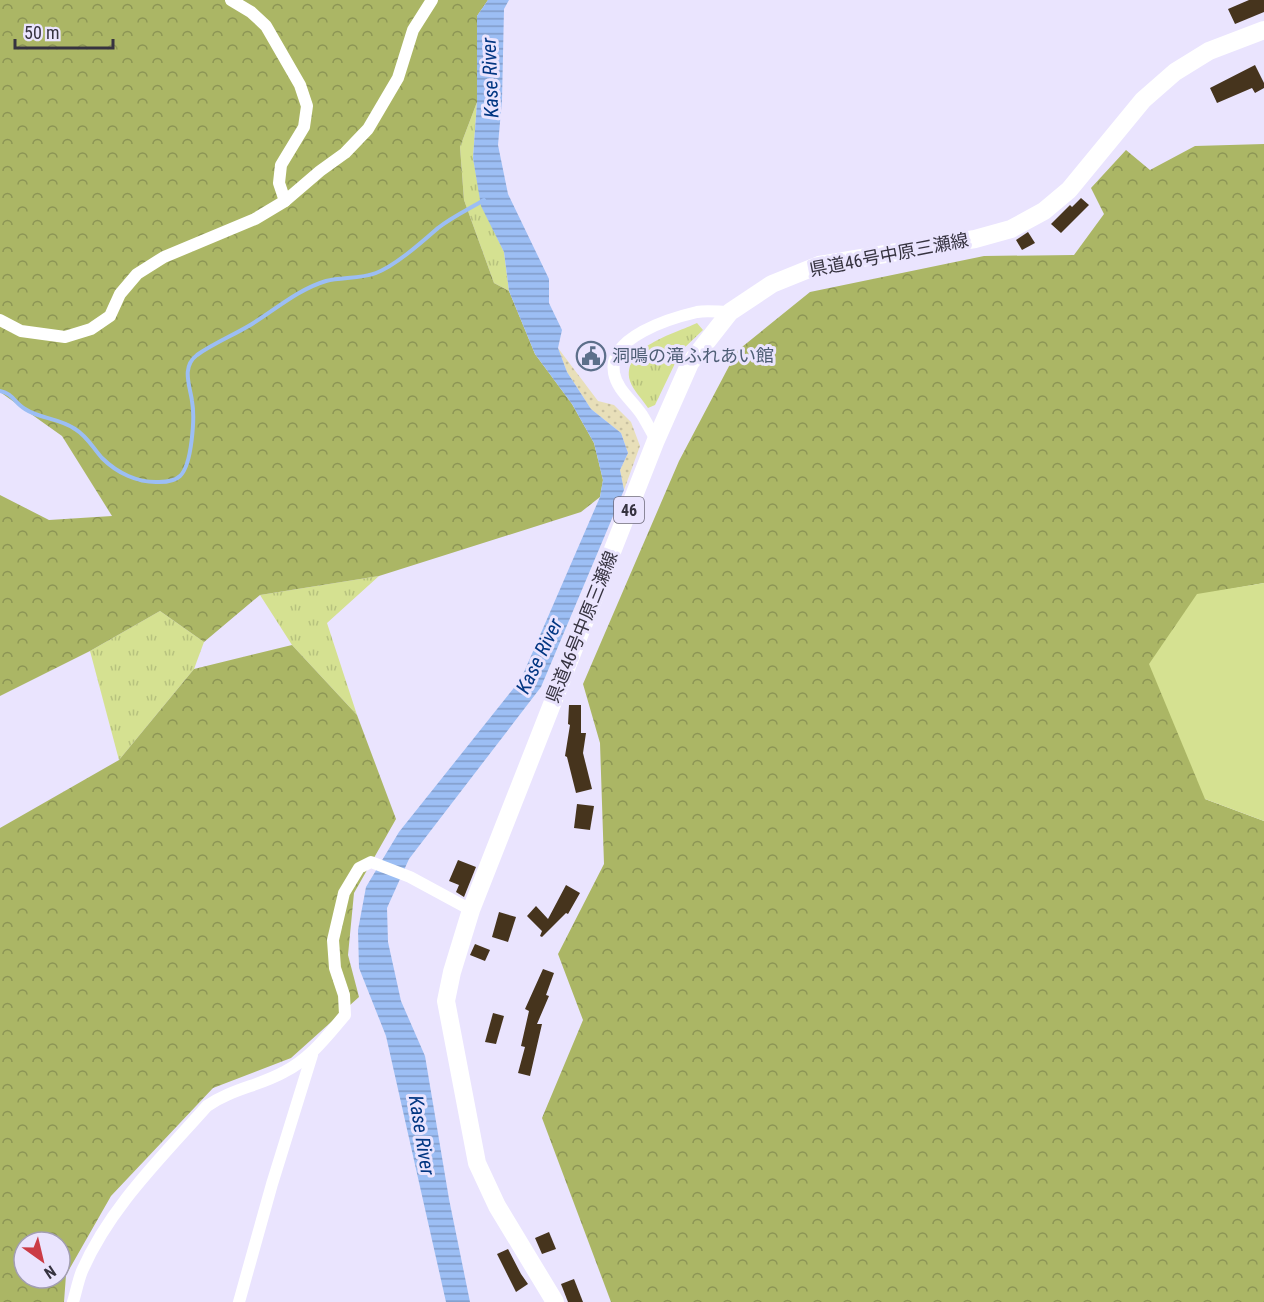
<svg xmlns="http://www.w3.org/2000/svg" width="1264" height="1302" font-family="'Roboto Condensed','Noto Sans JP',sans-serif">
  <defs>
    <pattern id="grass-tufts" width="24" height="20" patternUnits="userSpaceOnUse" patternTransform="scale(1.5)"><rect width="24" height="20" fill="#d5e191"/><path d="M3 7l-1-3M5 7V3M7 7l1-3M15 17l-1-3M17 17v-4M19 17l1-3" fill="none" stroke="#b7c27e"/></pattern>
    <pattern id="forest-crowns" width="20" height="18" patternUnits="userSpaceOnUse" patternTransform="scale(1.5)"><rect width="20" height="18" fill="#abb665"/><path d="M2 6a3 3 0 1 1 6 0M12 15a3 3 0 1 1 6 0" fill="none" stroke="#8c9555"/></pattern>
    <pattern id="sand-dots" width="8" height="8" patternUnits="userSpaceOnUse" patternTransform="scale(1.5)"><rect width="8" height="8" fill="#e8dfb9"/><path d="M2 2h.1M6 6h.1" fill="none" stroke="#c8c0a0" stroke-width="1.8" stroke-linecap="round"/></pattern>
    <pattern id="water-rules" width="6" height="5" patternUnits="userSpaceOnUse" patternTransform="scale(1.5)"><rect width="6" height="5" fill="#9cbef4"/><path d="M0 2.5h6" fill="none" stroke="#809bc7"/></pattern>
  </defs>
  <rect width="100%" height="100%" fill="#eae4fe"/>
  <g fill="url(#grass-tufts)">
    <polygon points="477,102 473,158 482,206 504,252 509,291 494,283 464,200 460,147"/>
    <path d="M697,323L703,330L681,351L655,405L648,408C643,400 633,390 630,381C621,347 674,334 697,323Z"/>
    <polygon points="379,576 327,623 357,715 292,645 260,595"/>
    <polygon points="160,611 204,642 194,669 119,760 90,651"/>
  </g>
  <g fill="url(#forest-crowns)" fill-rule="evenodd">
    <polygon points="0,0 488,0 477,16 477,102 460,147 464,200 494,283 509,291 535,354 572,404 594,443 603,480 600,497 581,512 379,576 260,595 204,642 160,611 90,651 0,696 0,495 49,520 112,516 62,436 0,392"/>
    <polygon points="1264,144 1264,583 1197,595 1205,799 1264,821 1264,1302 611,1302 542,1118 583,1020 558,954 604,864 600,743 583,684 679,461 737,351 810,292 984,256 1074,255 1104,214 1091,188 1126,150 1150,170 1195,146"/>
    <path d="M292,645L357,715L396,819L354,893L348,955L359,997L291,1058L213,1088L111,1196L66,1275L64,1302H0V828L119,760L194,669ZM24,1242H60V1278H24Z"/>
  </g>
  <polygon fill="url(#sand-dots)" points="558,348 598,401 614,405 631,422 640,446 624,490 620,470 628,453 621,433 591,409 567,372"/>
  <polygon fill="#d5e191" points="1264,583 1264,821 1205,799 1149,664 1197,594"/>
  <polygon fill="url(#water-rules)" points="488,0 509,0 504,9 502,100 498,145 508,194 549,279 549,303 562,330 558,348 567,372 591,409 621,433 628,453 620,470 624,490 541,687 409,859 387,908 388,942 401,1001 425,1056 449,1199 470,1302 446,1302 386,1036 359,968 358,930 366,887 399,832 521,679 600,497 603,480 594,443 572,404 535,354 509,291 504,252 481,206 473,158 477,102 477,16"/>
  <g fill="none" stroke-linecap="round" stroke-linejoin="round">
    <path stroke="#9cbef4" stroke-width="4" d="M0,391C12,393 15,403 25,409C40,419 59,418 75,429C87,436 93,448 102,458C117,473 138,483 159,482C167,482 175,481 180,476C192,465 195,417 192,401C190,386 181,367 197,355C214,343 234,335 252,324C276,309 299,289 326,281C342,277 360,279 376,273C395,266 422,242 438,228C452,217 469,209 484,200"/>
  </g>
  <g fill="#46341d">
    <polygon points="1249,0 1264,0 1264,12 1235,24 1228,9"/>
    <polygon points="1255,65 1264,83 1264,88 1255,93 1252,88 1217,103 1210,88"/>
    <polygon points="1081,198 1089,205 1061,233 1051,224 1070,205 1072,207"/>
    <polygon points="1028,232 1035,243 1022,250 1016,240"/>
    <polygon points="591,343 604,360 591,369 579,352"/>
    <polygon points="569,705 581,705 581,733 586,733 583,753 592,789 576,793 567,757 565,756 570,725 568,724"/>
    <polygon points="577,804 594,806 590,830 574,828"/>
    <polygon points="458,860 476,867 464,897 456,892 459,885 449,881"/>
    <polygon points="566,885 580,893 568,914 566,913 542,937 540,936 542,931 527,916 536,906 548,919"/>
    <polygon points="499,912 516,917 508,942 492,937"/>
    <polygon points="475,944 490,950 485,961 470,955"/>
    <polygon points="543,969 554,973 546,995 549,996 537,1024 542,1024 530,1076 518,1073 525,1047 521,1046 529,1011 525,1009"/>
    <polygon points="493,1013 504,1016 496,1044 485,1042"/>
    <polygon points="549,1232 556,1249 542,1254 535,1238"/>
    <polygon points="508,1249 521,1274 528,1284 516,1292 497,1254"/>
    <polygon points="574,1279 583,1302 568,1302 561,1284"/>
  </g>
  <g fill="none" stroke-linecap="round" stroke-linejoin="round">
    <g stroke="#fff" stroke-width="12">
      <polyline points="231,0 251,12 266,26 300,85 307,106 304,127 281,165 279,183 285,201"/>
      <polyline points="0,320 21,331 65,337 91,329 110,316 120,294 137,274 164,257 255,219 285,201 320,171 345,153 368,129 398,78 413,30 432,0"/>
      <path d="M656,440C651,431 647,423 642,415C633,401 617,390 614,373C607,337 671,318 697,312C707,310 719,312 730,312"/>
      <path d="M73,1302C76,1292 78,1281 82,1271C110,1207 161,1158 207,1106C231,1089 259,1086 284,1072C311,1058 326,1037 345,1015L344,995L335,968L333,940L344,893L359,868L371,862L410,877L471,910"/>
      <polyline points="239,1302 272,1184 312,1055"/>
    </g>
    <polyline stroke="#fff" stroke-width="18" points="555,1302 497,1206 477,1163 446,1001 452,972 471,910 656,440 690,363 730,312 772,284 819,265 975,239 1011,229 1044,211 1069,190 1143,100 1175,72 1209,51 1264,30"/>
  </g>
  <defs>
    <g id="civic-ring" transform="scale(1.5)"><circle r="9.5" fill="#eae4fe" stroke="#5c6f8a" stroke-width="1.5"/><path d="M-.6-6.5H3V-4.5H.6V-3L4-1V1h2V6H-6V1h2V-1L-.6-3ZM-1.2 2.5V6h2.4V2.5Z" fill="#5c6f8a"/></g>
  </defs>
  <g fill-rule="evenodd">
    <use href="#civic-ring" x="591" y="356"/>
  </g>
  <g text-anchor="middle" stroke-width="6" stroke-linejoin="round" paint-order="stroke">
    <rect fill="#eae4fe" stroke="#6c6879" stroke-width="1.5" x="614" y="497" width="30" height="26" rx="4.5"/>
    <g font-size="16" font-weight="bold" fill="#363340">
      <text x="629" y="516">46</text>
    </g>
    <g font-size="18" fill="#363340" stroke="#eae4fe">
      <text transform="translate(889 255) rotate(-11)" y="6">県道46号中原三瀬線</text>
      <text transform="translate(582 627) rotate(-68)" y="6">県道46号中原三瀬線</text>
    </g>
    <g font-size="18" fill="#4e5e75" stroke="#eae4fe" text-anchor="start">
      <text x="612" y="362">洞鳴の滝ふれあい館</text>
    </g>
    <g font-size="20" font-style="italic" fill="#023682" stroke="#eae4fe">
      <text transform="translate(490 78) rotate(-92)" y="7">Kase River</text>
      <text transform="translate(539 656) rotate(-64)" y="7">Kase River</text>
      <text transform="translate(422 1135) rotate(81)" y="7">Kase River</text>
    </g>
  </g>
  <g transform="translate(42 1260) rotate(146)"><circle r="28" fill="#eae4fe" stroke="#a29db2" stroke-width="1.5"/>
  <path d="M0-4.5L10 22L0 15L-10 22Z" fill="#cb3b46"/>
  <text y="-9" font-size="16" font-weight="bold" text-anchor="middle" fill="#363340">N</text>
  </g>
  <path d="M15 39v9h98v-9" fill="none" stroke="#363340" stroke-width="3"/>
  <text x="24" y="39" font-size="18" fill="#363340" stroke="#eae4fe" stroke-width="4.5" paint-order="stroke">50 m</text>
</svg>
